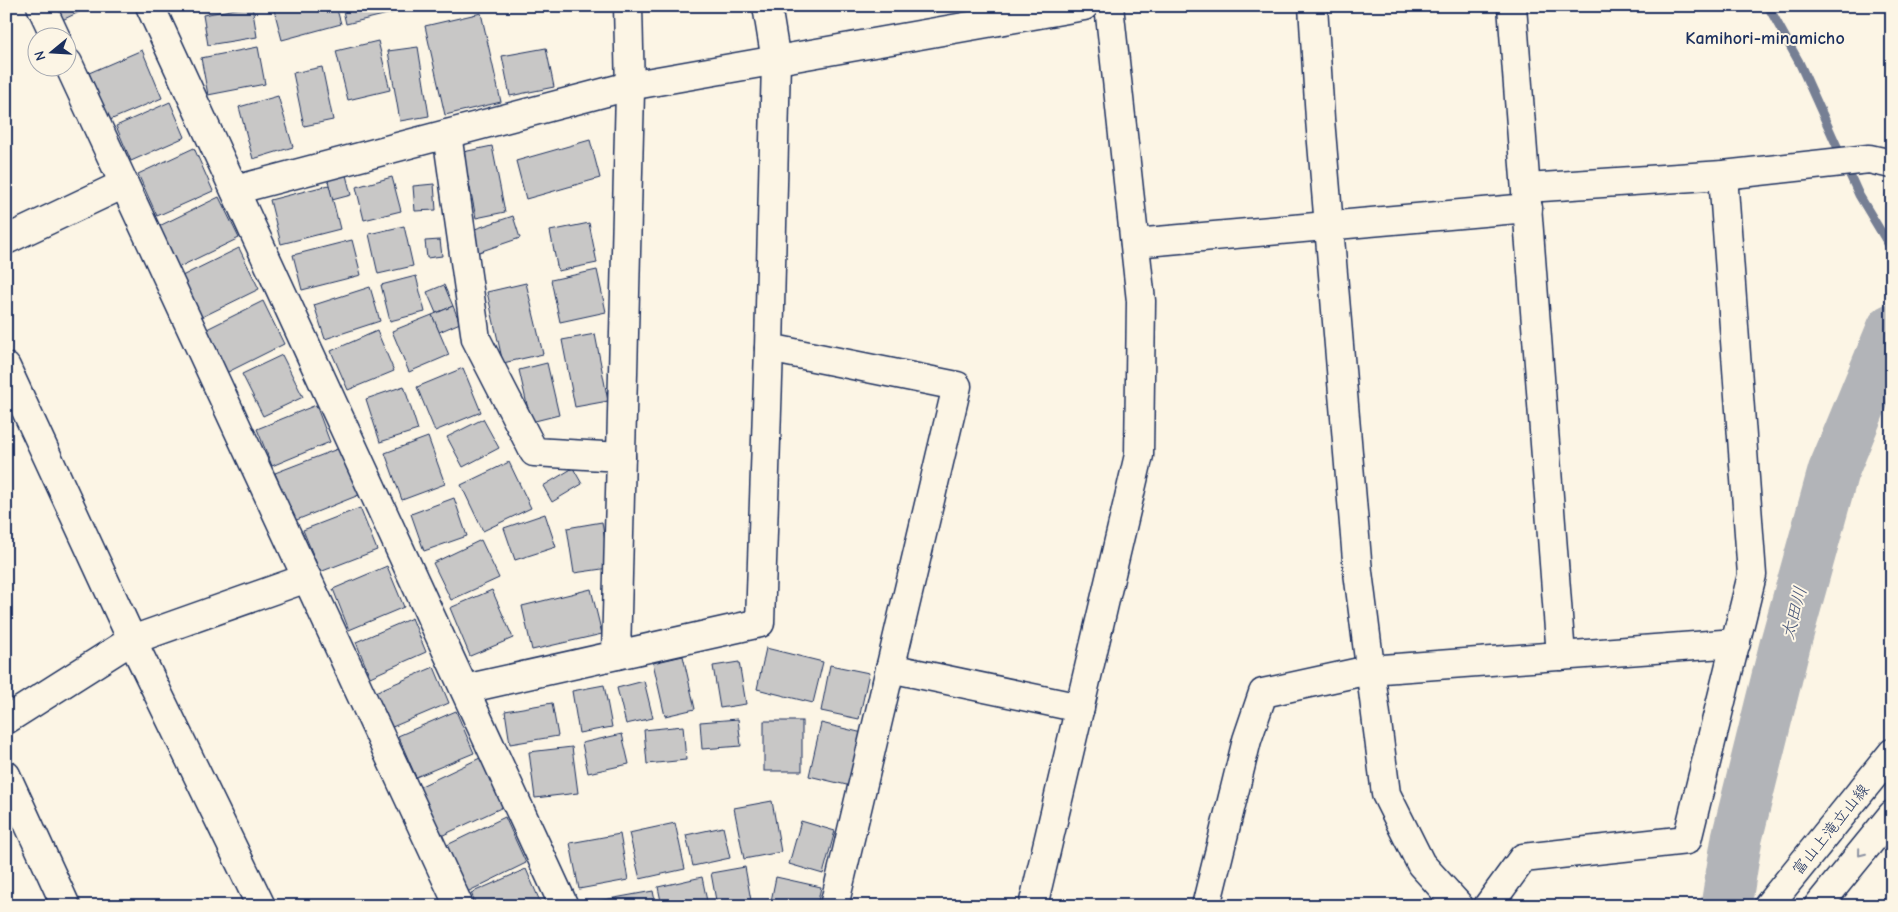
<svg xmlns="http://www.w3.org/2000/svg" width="1898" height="912" font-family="'Comic Neue','Klee One',sans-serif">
  <rect width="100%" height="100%" fill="#fcf5e5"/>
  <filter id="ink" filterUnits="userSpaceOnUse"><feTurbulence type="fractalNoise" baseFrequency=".02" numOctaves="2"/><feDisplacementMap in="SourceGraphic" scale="10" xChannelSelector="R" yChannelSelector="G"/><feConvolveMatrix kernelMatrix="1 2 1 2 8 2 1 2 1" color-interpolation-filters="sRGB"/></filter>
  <g filter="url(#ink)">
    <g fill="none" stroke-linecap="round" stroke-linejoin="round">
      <polyline stroke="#767f94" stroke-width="9" points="1768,6 1799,62 1859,195 1892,250"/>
      <polyline stroke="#b2b4b8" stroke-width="51" points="1726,906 1737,838 1785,645 1833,472 1892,329"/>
    </g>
    <g fill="#c8c7c6" stroke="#1b2f5e">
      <polygon points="54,6 92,6 60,21"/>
      <polygon points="252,6 257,37 208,45 203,15"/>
      <polygon points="273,6 336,6 341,24 282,40"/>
      <polygon points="342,6 395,6 396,12 346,24"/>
      <polygon points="481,13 501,102 445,115 425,26"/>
      <polygon points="378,41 390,90 348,100 336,51"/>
      <polygon points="258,47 265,84 208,95 201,58"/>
      <polygon points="418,47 429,116 400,121 388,51"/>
      <polygon points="546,48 554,87 510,96 502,56"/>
      <polygon points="142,50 162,98 110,120 89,73"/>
      <polygon points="322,67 333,120 304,126 293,73"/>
      <polygon points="278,96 293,147 253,159 239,107"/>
      <polygon points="170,102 185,137 131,161 116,126"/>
      <polygon points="590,140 600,178 526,199 516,161"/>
      <polygon points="492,146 505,212 476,218 463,152"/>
      <polygon points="194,148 213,191 157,216 138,174"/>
      <polygon points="345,171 351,195 332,200 327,175"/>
      <polygon points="392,177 401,211 364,220 356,187"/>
      <polygon points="434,184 436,210 415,211 413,186"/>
      <polygon points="329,185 340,229 281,244 270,200"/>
      <polygon points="219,197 239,238 173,270 153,229"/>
      <polygon points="513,216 520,238 476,253 469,231"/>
      <polygon points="589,223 597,263 558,271 550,231"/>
      <polygon points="404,226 413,266 378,274 369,234"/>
      <polygon points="352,240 361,275 302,290 293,255"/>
      <polygon points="440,240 442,256 427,258 425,241"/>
      <polygon points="239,248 259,289 200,318 180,277"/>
      <polygon points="597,270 606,312 560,322 551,280"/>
      <polygon points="416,276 425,312 390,321 381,285"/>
      <polygon points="526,283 543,354 503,363 487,292"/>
      <polygon points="444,285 453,306 436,313 427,292"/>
      <polygon points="370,287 380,321 325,339 314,305"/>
      <polygon points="263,301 284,344 226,373 205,330"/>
      <polygon points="453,306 460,323 439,332 432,315"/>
      <polygon points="432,315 449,355 409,372 392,331"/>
      <polygon points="377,331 394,371 348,390 331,351"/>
      <polygon points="595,334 608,401 575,407 562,340"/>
      <polygon points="282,355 303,397 263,416 242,374"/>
      <polygon points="547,363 559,415 531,422 519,370"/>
      <polygon points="463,368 481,412 435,431 417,387"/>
      <polygon points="404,386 418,430 380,442 366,399"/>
      <polygon points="316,405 330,442 272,466 257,429"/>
      <polygon points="483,419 499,448 463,467 447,437"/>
      <polygon points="428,437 445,484 402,500 385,453"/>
      <polygon points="340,448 359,495 294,521 275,473"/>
      <polygon points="509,462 531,508 483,531 461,485"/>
      <polygon points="573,468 582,484 552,502 543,486"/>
      <polygon points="454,498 467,536 424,551 411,514"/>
      <polygon points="360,508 377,550 320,572 303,530"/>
      <polygon points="545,514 556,547 515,560 504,528"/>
      <polygon points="602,522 609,568 574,573 567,528"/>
      <polygon points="481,540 499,578 451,600 433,563"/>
      <polygon points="387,566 404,607 349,630 333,589"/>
      <polygon points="591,589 602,634 532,650 522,606"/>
      <polygon points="492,590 513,638 470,656 450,608"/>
      <polygon points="412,618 426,652 370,677 356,642"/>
      <polygon points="766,648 823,662 813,703 757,689"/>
      <polygon points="683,656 695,709 665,716 653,663"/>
      <polygon points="739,662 746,704 720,708 713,666"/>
      <polygon points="830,665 869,673 859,719 821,711"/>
      <polygon points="434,667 449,703 390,728 375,692"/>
      <polygon points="644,681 653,718 626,724 617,688"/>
      <polygon points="604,685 612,727 579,733 572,691"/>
      <polygon points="552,703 558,736 510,744 505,711"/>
      <polygon points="456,711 474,753 416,777 398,736"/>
      <polygon points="738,719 741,746 702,749 700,722"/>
      <rect x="764" y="721" width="38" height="50"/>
      <polygon points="821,723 867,734 855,787 809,776"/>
      <polygon points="683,726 686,760 647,764 644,730"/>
      <polygon points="622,734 629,764 588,773 582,743"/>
      <polygon points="572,747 578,793 535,798 529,752"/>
      <polygon points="480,758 503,807 439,837 417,788"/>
      <polygon points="772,801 781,852 744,859 734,808"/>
      <polygon points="505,817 526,863 465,893 443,847"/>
      <polygon points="801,821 835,831 823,874 789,864"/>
      <polygon points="675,823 685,869 640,879 629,833"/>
      <polygon points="723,827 730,858 693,866 686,835"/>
      <polygon points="620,834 628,880 579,889 570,843"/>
      <polygon points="745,867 752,906 717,906 711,873"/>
      <polygon points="526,869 542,906 477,906 471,893"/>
      <polygon points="702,877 708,906 662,906 658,887"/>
      <polygon points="776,877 821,887 817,906 770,906"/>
      <polygon points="653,891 656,906 599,906 598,901"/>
    </g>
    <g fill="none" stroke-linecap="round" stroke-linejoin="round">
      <g stroke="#1b2f5e" stroke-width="31">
        <g id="minor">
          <polyline points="41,6 56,38"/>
          <polyline points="150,6 564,906"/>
          <polyline points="767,6 776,61 769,348 957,386 834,906"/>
          <polyline points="1313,6 1320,119 1358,572 1386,794 1421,864 1459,906"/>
          <polyline points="1512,6 1561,656"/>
          <polyline points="68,63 459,906"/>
          <polyline points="447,134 476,339 534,452 621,457"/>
          <polyline points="1527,188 1723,175 1869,159 1892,164"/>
          <polyline points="235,190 629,86 1084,6"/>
          <polyline points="6,240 124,184"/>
          <polyline points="1135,243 1528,208"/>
          <polyline points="6,367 132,640 261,906"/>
          <polyline points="616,655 630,91 628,6"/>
          <polyline points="890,668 1080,708"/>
          <polyline points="465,689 760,623 769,348"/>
          <polyline points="6,720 132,640 307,578"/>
          <polyline points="6,775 66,906"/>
          <polyline points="1033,906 1139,455 1141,301 1109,6"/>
          <polyline points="1206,906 1247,740 1263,693 1369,670 1736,643"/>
          <polyline points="1488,906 1523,858 1687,840 1752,575 1723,175"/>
        </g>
      </g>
      <g stroke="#1b2f5e" stroke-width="31">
        <g id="major">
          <polyline points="1768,906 1892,753"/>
          <polyline points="1818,906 1892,815"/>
        </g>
      </g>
      <use href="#minor" stroke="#fcf5e5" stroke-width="28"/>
      <use href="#major" stroke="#fcf5e5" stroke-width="28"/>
    </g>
    <defs><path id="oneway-chevron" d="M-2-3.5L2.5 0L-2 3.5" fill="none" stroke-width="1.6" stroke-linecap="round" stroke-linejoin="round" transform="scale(1.25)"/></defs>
    <use stroke="#8c92a2" href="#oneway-chevron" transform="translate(1861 853) rotate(129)"/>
  </g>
  <g text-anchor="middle" stroke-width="4" stroke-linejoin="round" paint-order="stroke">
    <g font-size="16" fill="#1b2f5e" stroke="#fcf5e5">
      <text transform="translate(1830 829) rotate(-51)" y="6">富山上滝立山線</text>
    </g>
    <g font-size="18" font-weight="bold" fill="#1b2f5e" stroke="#fcf5e5">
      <text x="1765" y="44">Kamihori-minamicho</text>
    </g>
    <g font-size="18" font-style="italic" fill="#485779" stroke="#fcf5e5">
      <text transform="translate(1794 613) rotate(-75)" y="6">太田川</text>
    </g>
  </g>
  <rect width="1898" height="912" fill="none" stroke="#fcf5e5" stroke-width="25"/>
  <rect x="12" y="12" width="1873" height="887" fill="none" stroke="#1b2f5e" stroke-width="2" filter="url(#ink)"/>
  <g transform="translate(52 52) rotate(252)"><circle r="24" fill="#fcf5e5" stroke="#a2a6af"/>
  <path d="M0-4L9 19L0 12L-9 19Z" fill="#1b2f5e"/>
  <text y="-8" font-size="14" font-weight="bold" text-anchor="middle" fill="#1b2f5e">N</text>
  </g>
</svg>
